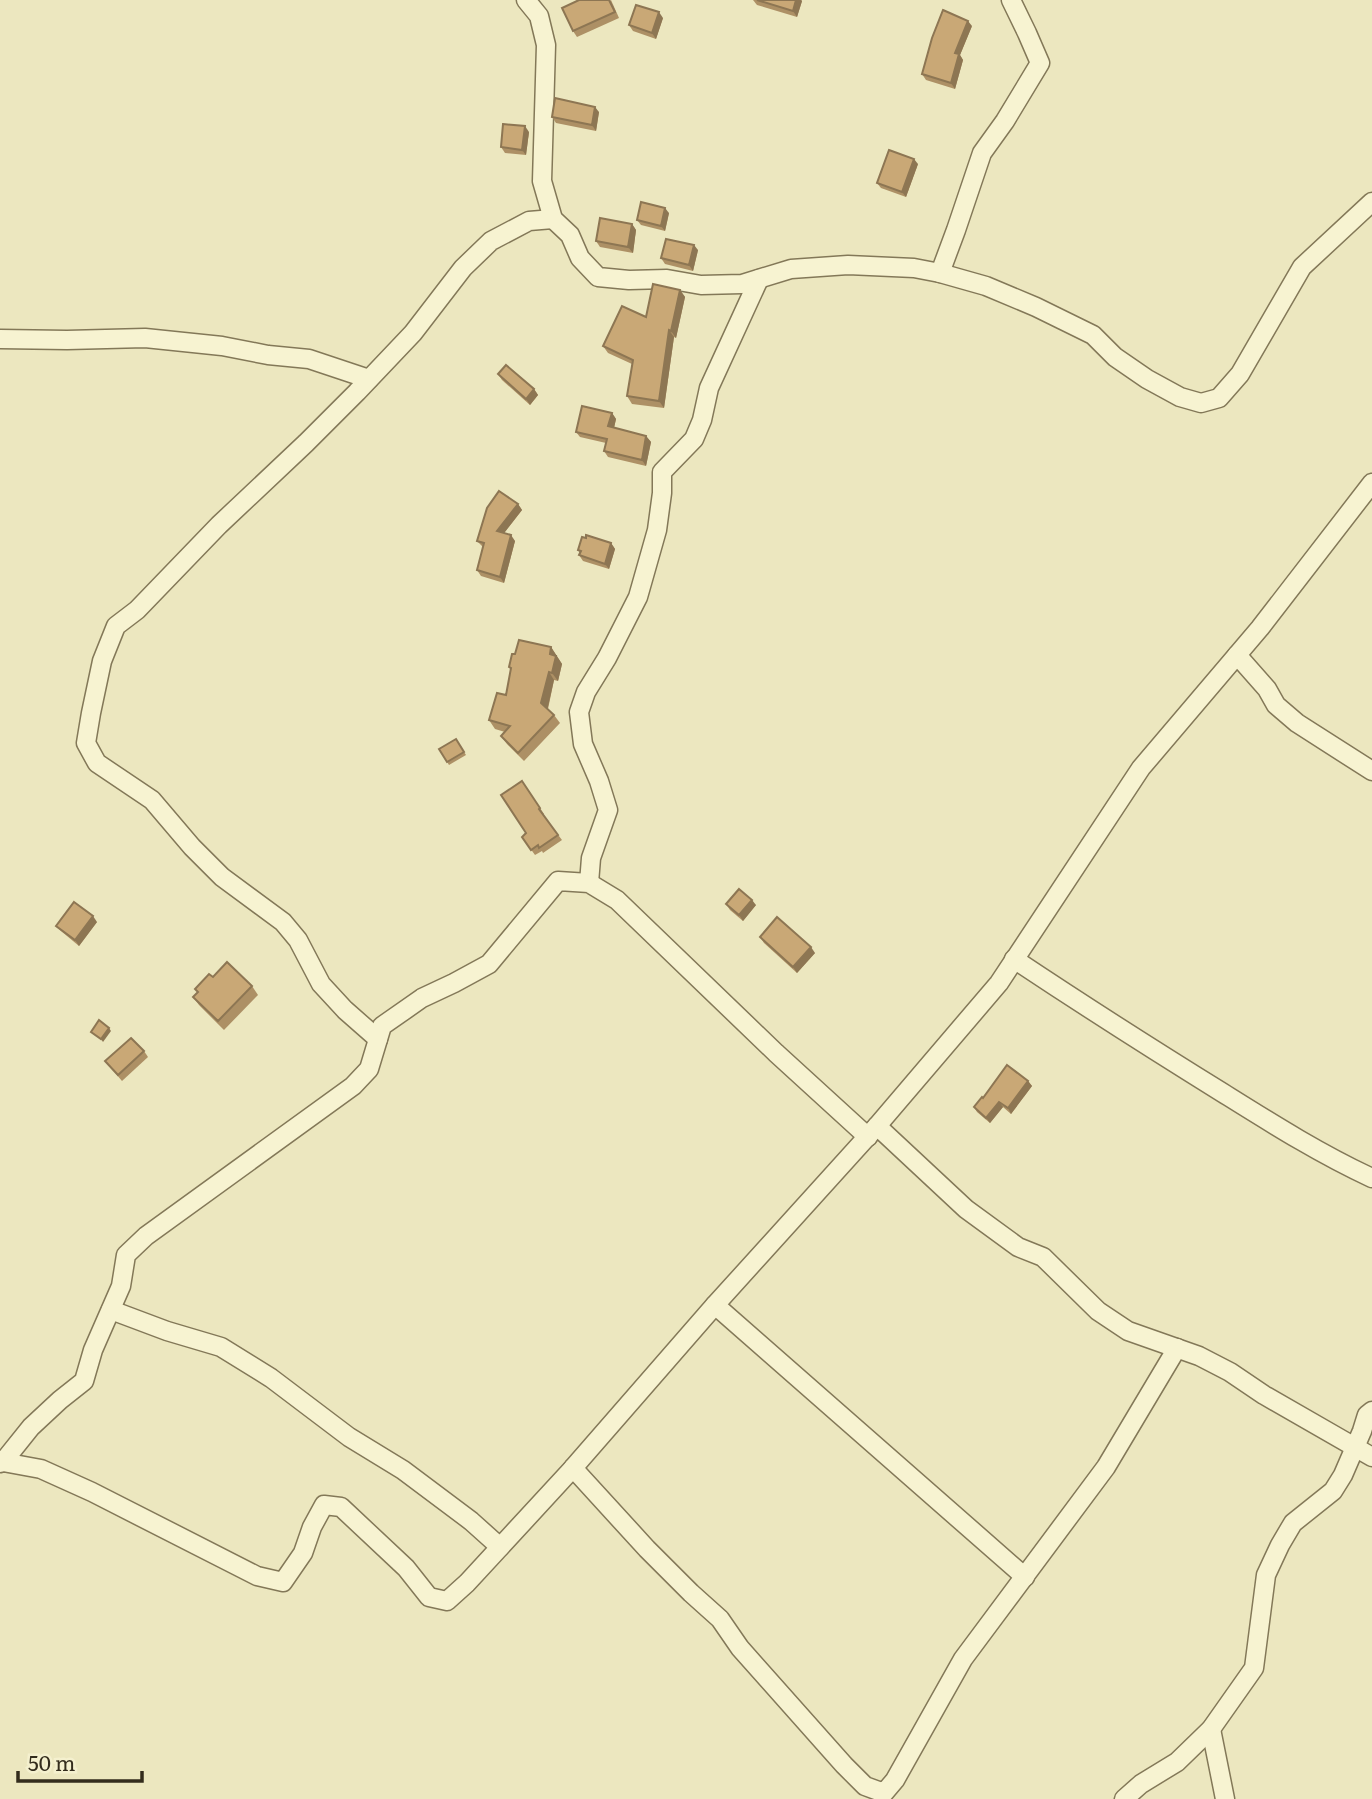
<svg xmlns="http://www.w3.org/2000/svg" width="1372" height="1799" font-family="Literata,serif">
  <rect width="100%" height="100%" fill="#ece7bf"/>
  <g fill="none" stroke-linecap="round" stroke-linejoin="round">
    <g stroke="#837858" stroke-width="21">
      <g id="minor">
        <polyline points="526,0 539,16 546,45 542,181 553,219 570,235 580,258 598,277 629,280 667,279 701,285 742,284 791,269 848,265 914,268 940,273 986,286 1036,307 1093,335 1115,357 1147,379 1180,397 1201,403 1219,398 1240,374 1302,267 1372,202"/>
        <polyline points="940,273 956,230 982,153 1005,121 1040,63 1027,33 1011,0"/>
        <polyline points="0,339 67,340 145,338 222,346 268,355 309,359 369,379"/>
        <polyline points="1237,655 1267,689 1276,705 1297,723 1372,771"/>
        <polyline points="589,883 591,858 608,810 599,781 583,744 579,712 586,692 607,658 638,597 657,530 662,493 662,472 694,439 702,420 709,388 759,279"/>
        <path d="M1014,959C1083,1005 1152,1049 1223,1093C1271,1123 1320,1154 1372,1178"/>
        <polyline points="378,1039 345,1010 321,984 298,940 283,922 222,877 192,847 152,800 97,763 86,743 91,713 102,661 116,626 137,610 219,525 306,443 357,392 413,333 463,268 491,241 529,221 553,219"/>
        <polyline points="877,1126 966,1209 1018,1247 1043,1257 1098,1311 1128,1331 1199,1356 1230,1372 1264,1395 1372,1457"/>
        <polyline points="715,1305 1025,1577"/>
        <polyline points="111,1310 167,1331 221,1347 271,1378 349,1437 403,1470 471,1521 500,1547"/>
        <polyline points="3,1462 31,1427 60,1400 84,1381 93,1350 121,1286 126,1255 146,1236 353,1086 369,1069 382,1026 422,998 454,983 489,964 558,881 589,883 617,900 776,1053 868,1137"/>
        <polyline points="0,1463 3,1462 41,1469 92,1492 257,1576 283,1582 303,1553 312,1527 324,1505 341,1507 406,1568 429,1597 447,1601 467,1583 573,1468 715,1305 877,1126 999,983 1141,768 1260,628 1372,483"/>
        <polyline points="573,1468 647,1549 691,1593 720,1619 740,1648 844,1765 865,1786 884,1793 895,1780 963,1659 1106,1467 1177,1348"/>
        <polyline points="1211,1729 1225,1799"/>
        <polyline points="1124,1799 1141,1784 1177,1762 1211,1729 1254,1668 1266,1575 1280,1545 1293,1523 1333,1491 1343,1475 1362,1431 1367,1415 1372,1411"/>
      </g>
    </g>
    <use href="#minor" stroke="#f7f3d1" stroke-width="18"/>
  </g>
  <g fill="#ad9065">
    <polygon points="611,0 619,18 577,37 573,31"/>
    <polygon points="753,0 801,0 802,1 797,17 757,5"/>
    <polygon points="663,18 656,39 633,31 629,25"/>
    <polygon points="972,26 960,55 963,60 955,89 926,80 922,74"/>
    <polygon points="599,112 596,131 556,123 552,117"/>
    <polygon points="529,132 526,155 505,153 501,147"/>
    <polygon points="918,164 906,197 881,188 877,183"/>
    <polygon points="669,213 665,231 641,225 637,220"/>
    <polygon points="632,224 636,230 633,253 600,247 596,241"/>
    <polygon points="698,250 693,271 665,264 661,258"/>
    <polygon points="680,290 685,297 676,338 674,337 664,408 632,404 627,396 632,364 608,353 603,346 646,317"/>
    <polygon points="498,374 534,389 538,395 530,405 502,380"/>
    <polygon points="612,413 616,419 614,428 646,436 651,442 646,466 608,457 604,451 606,443 580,437 576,432"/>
    <polygon points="518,504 522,510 504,533 515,541 504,583 481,576 477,570 483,547 477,541"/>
    <polygon points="586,538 611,543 615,549 609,569 583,561 579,555 580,553 578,550"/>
    <polygon points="551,647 562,664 558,681 554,680 548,709 554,715 560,723 524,761 507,744 501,736 505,732 495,729 489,720 506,695 511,670 509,667 515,654"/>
    <polygon points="456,739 466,755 449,765 439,749"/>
    <polygon points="522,781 544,814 543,815 562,840 543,853 542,851 535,855 522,837 526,833"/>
    <polygon points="726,904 756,905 743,921 730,910"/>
    <polygon points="97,922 79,946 61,931 56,926"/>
    <polygon points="760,937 815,953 797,973 764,943"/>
    <polygon points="213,977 252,986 258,995 224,1030 199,1005 193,997 198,992 195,989"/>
    <polygon points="144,1051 148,1057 122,1081 105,1061"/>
    <polygon points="1028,1081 1032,1086 1011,1114 1003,1107 990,1123 977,1112 974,1107 983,1098"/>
  </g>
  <g fill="#8d7653">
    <polygon points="796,0 801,0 802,1 797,17 793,11"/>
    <polygon points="659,12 663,18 656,39 652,33"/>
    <polygon points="968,21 972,26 960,55 963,60 955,89 951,83 955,53"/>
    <polygon points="595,107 599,112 596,131 592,125"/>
    <polygon points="525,126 529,132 526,155 522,150"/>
    <polygon points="914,159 918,164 906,197 902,192"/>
    <polygon points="665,208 669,213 665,231 661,226"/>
    <polygon points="632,224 636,230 633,253 628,247"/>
    <polygon points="694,245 698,250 693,271 689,265"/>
    <polygon points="680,290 685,297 676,338 671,331"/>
    <polygon points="669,330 674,337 664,408 659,401"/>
    <polygon points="534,389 538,395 530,405 526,399"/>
    <polygon points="612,413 616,419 613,432 608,426"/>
    <polygon points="646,436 651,442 646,466 642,460"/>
    <polygon points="518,504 522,510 501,537 497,531"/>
    <polygon points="511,535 515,541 504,583 500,577"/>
    <polygon points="611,543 615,549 609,569 605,564"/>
    <polygon points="551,647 562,664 558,681 552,673 550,654"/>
    <polygon points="549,672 554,680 547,711 541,703"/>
    <polygon points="752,900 756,905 743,921 739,915"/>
    <polygon points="93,916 97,922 79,946 75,940"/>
    <polygon points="811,947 815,953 797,973 793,967"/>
    <polygon points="109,1028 111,1031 103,1042 101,1039"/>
    <polygon points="1028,1081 1032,1086 1011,1114 1008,1108"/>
    <polygon points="999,1102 1003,1107 990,1123 986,1118"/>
  </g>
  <g fill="#c9a876" stroke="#8d7653" stroke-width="2">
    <polygon points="579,0 609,0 615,12 573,31 562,8"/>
    <polygon points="757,0 796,0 793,11"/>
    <polygon points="636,5 659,12 652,33 629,25"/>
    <polygon points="943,10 968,21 955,53 959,54 951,83 922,74 932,38"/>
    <polygon points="555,98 595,107 592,125 552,117"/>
    <polygon points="503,124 525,126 522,150 501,147"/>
    <polygon points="889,150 914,159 902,192 877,183"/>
    <polygon points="641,202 665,208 661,226 637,220"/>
    <polygon points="600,218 632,224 628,247 596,241"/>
    <polygon points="666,239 694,245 689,265 661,258"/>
    <polygon points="653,284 680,290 671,331 669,330 659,401 627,396 633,360 603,346 622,306 646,317"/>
    <polygon points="506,365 534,389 526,399 498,374"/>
    <polygon points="582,406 612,413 608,426 646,436 642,460 604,451 607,439 576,432"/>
    <polygon points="499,491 518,504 497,531 511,535 500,577 477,570 484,543 477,541 487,508"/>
    <polygon points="586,535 611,543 605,564 579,555 581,551 578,550 582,537 586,538"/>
    <polygon points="519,640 551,647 550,654 556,656 552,673 549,672 541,703 554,715 518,753 501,736 510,726 489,720 497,693 506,695 511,668 509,667 512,654 515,654"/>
    <polygon points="456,739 464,752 447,762 439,749"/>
    <polygon points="522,781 540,808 539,809 558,835 539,848 538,845 531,850 522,837 526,833 501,795"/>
    <polygon points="739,889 752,900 739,915 726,904"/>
    <polygon points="74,902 93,916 75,940 56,926"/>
    <polygon points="777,917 811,947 793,967 760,937"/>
    <polygon points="227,962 252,986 218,1021 193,997 198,992 195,989 209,974 213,977"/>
    <polygon points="99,1020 109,1028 101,1039 91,1032"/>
    <polygon points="131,1038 144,1051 118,1075 105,1061"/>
    <polygon points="1007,1065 1028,1081 1008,1108 999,1102 986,1118 974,1107 982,1097 983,1098"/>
  </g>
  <path d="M18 1771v10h124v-10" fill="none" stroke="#332c1c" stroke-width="3.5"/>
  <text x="28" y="1771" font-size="21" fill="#332c1c" stroke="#f4f0ce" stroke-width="5" paint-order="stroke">50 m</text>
</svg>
